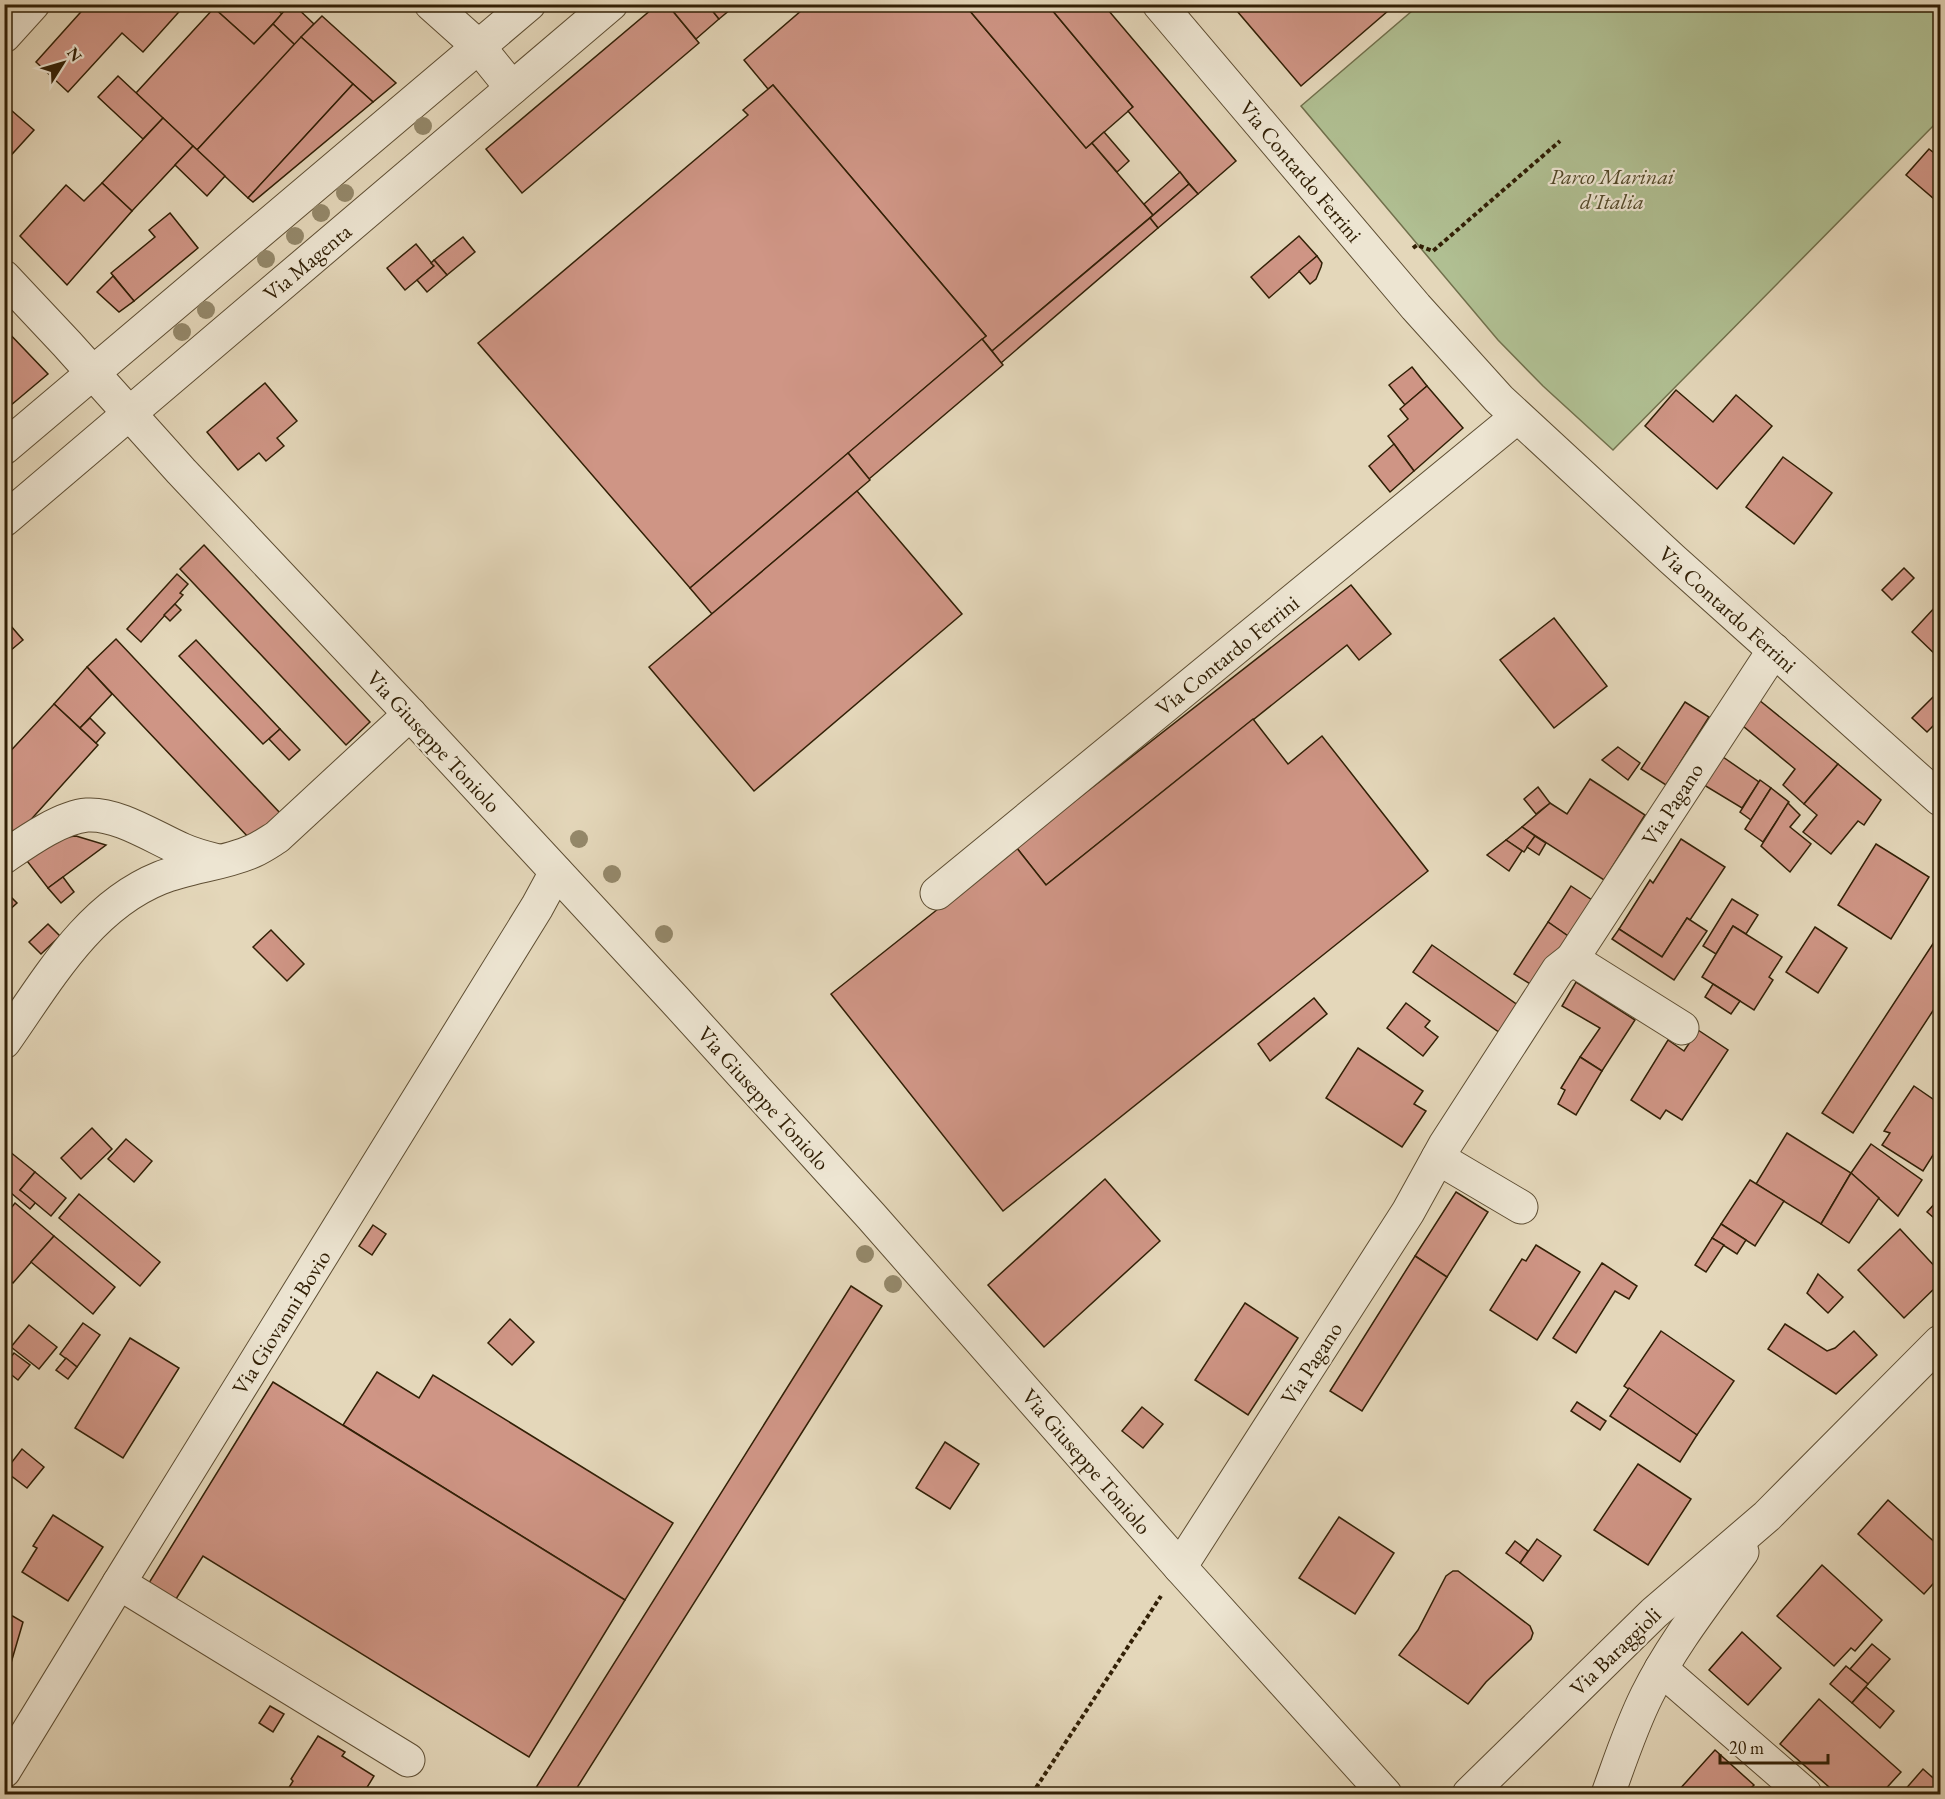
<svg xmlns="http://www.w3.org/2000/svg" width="1945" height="1799" font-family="'EB Garamond',serif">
  <rect width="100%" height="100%" fill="#e4d7ba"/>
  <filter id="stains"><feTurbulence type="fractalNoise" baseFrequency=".00333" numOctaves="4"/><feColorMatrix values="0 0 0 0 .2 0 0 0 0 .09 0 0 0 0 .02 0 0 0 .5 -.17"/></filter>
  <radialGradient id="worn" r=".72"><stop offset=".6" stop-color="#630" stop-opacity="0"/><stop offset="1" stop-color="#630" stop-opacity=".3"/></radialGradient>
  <polygon fill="#b0bf92" stroke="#71704c" stroke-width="1.5" points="1419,5 1940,5 1940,119 1613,450 1543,386 1498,340 1301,106"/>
  <g fill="#cf9585" stroke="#322006" stroke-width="1.5">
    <polygon points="88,4 186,4 143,52 122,33 68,92 36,62"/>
    <polygon points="216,4 271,4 282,14 254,44 214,8"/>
    <polygon points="290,4 293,4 314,24 295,45 273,24"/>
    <polygon points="658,4 667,4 699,43 522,193 486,149"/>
    <polygon points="667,4 707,4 719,19 696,39"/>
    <polygon points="707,4 737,4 719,19"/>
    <polygon points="809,4 964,4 1086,148 1092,143 1153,215 992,351 982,339 986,336 773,85 768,89 744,60"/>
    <polygon points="964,4 1047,4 1133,107 1086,148"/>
    <polygon points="1047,4 1103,4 1236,161 1198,194 1128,111 1133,107"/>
    <polygon points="1231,4 1396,4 1301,86"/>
    <polygon points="214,8 254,44 273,24 295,45 197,150 136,93"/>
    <polygon points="322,16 396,83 373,102 301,37"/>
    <polygon points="301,37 353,84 248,198 197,150"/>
    <polygon points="118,76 163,118 143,139 98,97"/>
    <polygon points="353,84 373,102 253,202 248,198"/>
    <polygon points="773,85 986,336 690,588 478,343 748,115 743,110"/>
    <polygon points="4,104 34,130 4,163"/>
    <polygon points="163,118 193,146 132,211 102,183"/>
    <polygon points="1104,132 1129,161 1117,172 1092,143"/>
    <polygon points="193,146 225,176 207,196 175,165"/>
    <polygon points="1929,149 1938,156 1940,153 1940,204 1906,175"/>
    <polygon points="1180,172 1189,184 1153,215 1144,204"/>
    <polygon points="102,183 132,211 67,285 20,236 66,185 84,201"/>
    <polygon points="1189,184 1198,194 1158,228 1150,218"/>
    <polygon points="170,213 198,248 134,301 111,273 155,237 149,230"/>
    <polygon points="1150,218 1158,228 1001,363 992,351"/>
    <polygon points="1299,236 1317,256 1269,298 1251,277"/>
    <polygon points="463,237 475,252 447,275 434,260"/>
    <polygon points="416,244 434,266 405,290 387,268"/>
    <polygon points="1317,256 1322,263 1321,267 1316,279 1310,284 1299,271"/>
    <polygon points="434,260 447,275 427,292 417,280 434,266 431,263"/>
    <polygon points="113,276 134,301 119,312 97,292"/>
    <polygon points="4,328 48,374 4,411"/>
    <polygon points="982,339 1003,365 869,479 848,453"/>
    <polygon points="1412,367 1427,386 1405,405 1389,385"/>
    <polygon points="265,383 297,421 277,438 284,446 266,461 259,453 238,470 207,432"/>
    <polygon points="1427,386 1463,428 1414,471 1388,436 1408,419 1400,409"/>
    <polygon points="1676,390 1713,422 1736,395 1772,426 1717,489 1645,426"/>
    <polygon points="1394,444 1414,471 1390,492 1369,466"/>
    <polygon points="848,453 870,480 712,614 690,588"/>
    <polygon points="1783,457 1832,493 1794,544 1746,507"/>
    <polygon points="857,491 962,614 754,791 649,667"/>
    <polygon points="204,545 370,722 346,745 180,569"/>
    <polygon points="1904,568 1914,578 1892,600 1882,590"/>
    <polygon points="177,574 188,584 180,593 183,595 141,642 127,629"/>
    <polygon points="1351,585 1391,634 1359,660 1347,645 1046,885 1016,847"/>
    <polygon points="175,604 181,610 170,621 164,615"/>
    <polygon points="1936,606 1940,610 1940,659 1912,632"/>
    <polygon points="4,618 23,640 4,656"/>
    <polygon points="1554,618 1607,686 1554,728 1500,660"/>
    <polygon points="116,639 280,813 250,839 87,667"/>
    <polygon points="196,640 280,729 263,744 179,656"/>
    <polygon points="87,667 112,694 80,728 54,704"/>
    <polygon points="1940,690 1940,719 1927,732 1912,718"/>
    <polygon points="1759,700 1838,764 1804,804 1783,785 1795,769 1743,726"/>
    <polygon points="1685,702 1709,717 1666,785 1641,769"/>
    <polygon points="54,704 98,745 9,844 4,840 4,758"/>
    <polygon points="90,718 105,733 96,743 80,728"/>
    <polygon points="1253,719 1288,764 1322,736 1428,871 1003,1211 831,994 1016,847 1046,885"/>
    <polygon points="280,729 300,750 289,760 269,739"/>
    <polygon points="1618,747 1640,763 1628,780 1602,760"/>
    <polygon points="1723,757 1759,782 1742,808 1704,785"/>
    <polygon points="1838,764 1881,800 1864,825 1858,821 1831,854 1803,832 1817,815 1804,804"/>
    <polygon points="1590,779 1645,815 1604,880 1522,827 1550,803 1567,814"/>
    <polygon points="1760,780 1771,788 1751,820 1740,812"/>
    <polygon points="1538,787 1550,803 1536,814 1524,799"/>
    <polygon points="1771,788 1789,802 1763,842 1745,829"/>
    <polygon points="1788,803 1800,815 1790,827 1811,844 1790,872 1761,846"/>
    <polygon points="1522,827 1535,836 1524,852 1506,840"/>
    <polygon points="76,836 106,845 48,888 24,857 58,838"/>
    <polygon points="1535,836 1546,843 1539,855 1527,847"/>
    <polygon points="1681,839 1725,867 1690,920 1687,918 1662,957 1619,929 1650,880 1653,883"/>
    <polygon points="1506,840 1522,851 1509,871 1487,855"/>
    <polygon points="1876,844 1929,877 1891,939 1838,905"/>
    <polygon points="63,877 74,892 61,903 48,888"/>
    <polygon points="1571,886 1592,900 1568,936 1548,922"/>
    <polygon points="4,890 17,903 6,913 4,911"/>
    <polygon points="1732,899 1758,915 1746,934 1733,926 1716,954 1703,946"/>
    <polygon points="1687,918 1707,931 1674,980 1612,939 1619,929 1662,957"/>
    <polygon points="1548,922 1568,936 1535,987 1514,974"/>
    <polygon points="48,924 60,936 41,954 29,942"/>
    <polygon points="1733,926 1782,957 1769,977 1773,980 1754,1010 1702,977"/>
    <polygon points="1815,927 1847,948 1818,993 1786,972"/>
    <polygon points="271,930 304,964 287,981 253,947"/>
    <polygon points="1940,933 1940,1000 1853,1133 1822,1113"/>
    <polygon points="1432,945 1522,1008 1503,1035 1413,972"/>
    <polygon points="1576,982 1635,1020 1602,1071 1580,1057 1600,1028 1562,1006"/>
    <polygon points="1713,984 1740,1001 1731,1014 1705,997"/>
    <polygon points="1314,998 1327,1014 1270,1061 1258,1044"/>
    <polygon points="1406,1003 1430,1021 1425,1027 1438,1037 1423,1056 1387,1028"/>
    <polygon points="1698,1030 1728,1050 1682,1120 1666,1110 1660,1119 1631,1100 1668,1040 1684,1051"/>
    <polygon points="1358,1048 1423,1091 1414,1104 1426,1111 1402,1147 1326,1098"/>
    <polygon points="1580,1057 1602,1071 1576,1115 1558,1104 1565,1090 1561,1088"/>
    <polygon points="1914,1086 1940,1104 1940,1144 1923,1171 1882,1145 1890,1133 1884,1131"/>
    <polygon points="92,1128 112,1149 81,1179 61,1158"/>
    <polygon points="1787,1133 1851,1173 1821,1224 1756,1184"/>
    <polygon points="126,1139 152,1161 134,1182 108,1159"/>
    <polygon points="1871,1144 1922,1180 1898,1216 1851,1173"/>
    <polygon points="4,1147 35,1172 20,1190 36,1202 30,1209 4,1187"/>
    <polygon points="35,1172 66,1198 51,1216 20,1190"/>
    <polygon points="1851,1173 1879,1198 1849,1243 1821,1224"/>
    <polygon points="1105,1179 1160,1241 1044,1347 988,1285"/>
    <polygon points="1750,1180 1784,1201 1755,1246 1721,1224"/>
    <polygon points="1456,1192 1488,1212 1447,1277 1415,1256"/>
    <polygon points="79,1194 160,1262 140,1286 59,1218"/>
    <polygon points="1940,1198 1940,1223 1927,1212"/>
    <polygon points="15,1203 54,1236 13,1283 4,1276 4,1217"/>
    <polygon points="1721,1224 1746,1240 1737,1254 1712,1238"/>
    <polygon points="373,1225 386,1234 372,1255 359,1246"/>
    <polygon points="1900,1229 1940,1272 1940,1283 1904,1318 1858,1270"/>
    <polygon points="54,1236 115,1287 93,1314 31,1262"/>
    <polygon points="1712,1238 1724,1245 1706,1272 1695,1265"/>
    <polygon points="1536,1245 1580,1272 1537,1340 1490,1310 1522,1259 1526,1261"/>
    <polygon points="1415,1256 1447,1277 1362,1411 1330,1391"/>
    <polygon points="1602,1263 1637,1286 1629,1299 1615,1291 1576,1353 1553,1338"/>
    <polygon points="1818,1274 1843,1297 1828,1313 1807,1293"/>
    <polygon points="851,1286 882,1306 573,1794 532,1794"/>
    <polygon points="1245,1303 1298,1338 1248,1415 1195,1380"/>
    <polygon points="510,1319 534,1342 512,1365 488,1343"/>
    <polygon points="83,1323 100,1335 77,1367 60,1354"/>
    <polygon points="1785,1324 1827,1351 1835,1348 1854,1331 1877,1355 1836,1394 1768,1349"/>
    <polygon points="29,1325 57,1347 39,1369 11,1347"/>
    <polygon points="1661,1331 1734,1381 1697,1435 1624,1386"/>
    <polygon points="130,1338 179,1368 123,1458 75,1428"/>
    <polygon points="14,1353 30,1365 18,1380 4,1369 4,1366"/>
    <polygon points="66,1358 77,1367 68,1379 56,1370"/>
    <polygon points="377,1372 419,1398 433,1375 673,1523 625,1600 343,1425"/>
    <polygon points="273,1382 625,1600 529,1757 203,1556 171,1607 144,1591"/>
    <polygon points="1629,1388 1697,1435 1680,1462 1610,1416"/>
    <polygon points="1577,1402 1606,1421 1600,1430 1571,1411"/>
    <polygon points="1142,1407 1163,1424 1143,1448 1122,1431"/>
    <polygon points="945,1442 979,1464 950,1509 916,1488"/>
    <polygon points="22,1449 44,1467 27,1488 5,1471"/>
    <polygon points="1638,1464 1691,1499 1648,1565 1594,1530"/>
    <polygon points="1888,1500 1940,1547 1940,1576 1924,1594 1858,1534"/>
    <polygon points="53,1515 103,1547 68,1601 22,1572 37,1548 33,1546"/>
    <polygon points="1339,1517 1394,1553 1355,1614 1299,1578"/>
    <polygon points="1537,1539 1561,1556 1543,1581 1520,1563"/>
    <polygon points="1515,1541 1528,1551 1520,1563 1506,1553"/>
    <polygon points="1822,1565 1882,1620 1855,1651 1851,1648 1834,1666 1777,1616"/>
    <polygon points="1453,1571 1458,1571 1530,1626 1533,1633 1531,1639 1486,1682 1468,1704 1399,1655 1418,1630 1446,1576"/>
    <polygon points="4,1611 23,1622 4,1687"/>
    <polygon points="1742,1632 1781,1668 1748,1705 1709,1670"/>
    <polygon points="1872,1644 1890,1659 1868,1684 1850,1669"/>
    <polygon points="1846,1666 1868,1684 1852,1703 1830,1684"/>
    <polygon points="1866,1687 1894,1711 1880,1728 1852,1703"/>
    <polygon points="1819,1699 1901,1772 1881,1794 1837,1794 1780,1744"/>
    <polygon points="270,1706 284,1714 273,1732 259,1723"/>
    <polygon points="318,1736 345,1752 342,1756 374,1776 363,1794 285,1794 293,1781 291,1779"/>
    <polygon points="1715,1750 1754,1785 1745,1794 1681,1794 1678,1791"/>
    <polygon points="1923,1769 1940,1784 1940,1794 1906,1794 1903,1792"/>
  </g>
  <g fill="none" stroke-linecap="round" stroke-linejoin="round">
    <g stroke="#5e4e33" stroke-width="35">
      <g id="minor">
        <polyline points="431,4 478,46 512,88"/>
        <polyline points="1159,4 1416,307 1499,399 1672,559 1940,799"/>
        <polyline points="4,36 33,4"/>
        <polyline points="4,277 67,344 181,471 410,714 674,999 871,1216 1180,1567 1385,1794"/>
        <polyline points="4,448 529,4"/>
        <polyline points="4,520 611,4"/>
        <path d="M4,857C26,842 61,817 87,815C118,813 155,838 183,850C194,855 206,858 218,861"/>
        <polyline points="937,893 1517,417"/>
        <polyline points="1682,1028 1572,959 1774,650"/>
        <path d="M4,1042C47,981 88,907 160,878C190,866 224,864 253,851C262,847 269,842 277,837L410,714"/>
        <polyline points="1438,1158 1521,1207"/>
        <polyline points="1180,1567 1408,1212 1445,1145 1558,970 1572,959"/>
        <polyline points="119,1583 408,1760"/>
        <polyline points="1661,1669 1805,1794"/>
        <polyline points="4,1771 119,1583 537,907 556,872"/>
        <polyline points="1469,1794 1654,1613 1767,1516 1940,1342"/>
        <path d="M1608,1794C1620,1761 1631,1727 1647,1695C1672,1644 1709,1598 1742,1552"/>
      </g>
    </g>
    <g stroke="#322006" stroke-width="4" stroke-dasharray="4.5 3" stroke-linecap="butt">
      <polyline points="1413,248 1417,245 1433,251 1560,141"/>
      <polyline points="1032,1794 1161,1596"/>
    </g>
    <use href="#minor" stroke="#ede5d2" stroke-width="33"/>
  </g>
  <g fill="#94886a">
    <circle cx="423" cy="126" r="9"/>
    <circle cx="345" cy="193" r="9"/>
    <circle cx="321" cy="213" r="9"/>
    <circle cx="295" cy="236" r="9"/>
    <circle cx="266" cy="259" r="9"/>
    <circle cx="206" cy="310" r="9"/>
    <circle cx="182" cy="332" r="9"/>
    <circle cx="579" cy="839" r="9"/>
    <circle cx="612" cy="874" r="9"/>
    <circle cx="664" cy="934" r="9"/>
    <circle cx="865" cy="1254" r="9"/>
    <circle cx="893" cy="1284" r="9"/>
  </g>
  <g text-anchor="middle" stroke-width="4.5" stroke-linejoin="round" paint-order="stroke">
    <g font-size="22" fill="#322006" stroke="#ede5d2">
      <text transform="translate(1301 171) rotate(50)" y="8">Via Contardo Ferrini</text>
      <text transform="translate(307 262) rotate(-40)" y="8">Via Magenta</text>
      <text transform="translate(1728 609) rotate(42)" y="8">Via Contardo Ferrini</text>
      <text transform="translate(1227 655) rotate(-39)" y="8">Via Contardo Ferrini</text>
      <text transform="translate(434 741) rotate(47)" y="8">Via Giuseppe Toniolo</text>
      <text transform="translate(1672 804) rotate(-57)" y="8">Via Pagano</text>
      <text transform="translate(764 1098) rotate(48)" y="8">Via Giuseppe Toniolo</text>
      <text transform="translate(281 1322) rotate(-58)" y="8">Via Giovanni Bovio</text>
      <text transform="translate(1311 1363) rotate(-57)" y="8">Via Pagano</text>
      <text transform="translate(1087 1461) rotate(49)" y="8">Via Giuseppe Toniolo</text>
      <text transform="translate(1615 1651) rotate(-44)" y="8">Via Baraggioli</text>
    </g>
    <g font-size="22" font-style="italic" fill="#524829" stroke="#ede5d2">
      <text x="1612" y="184">Parco Marinai<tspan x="1612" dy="25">d'Italia</tspan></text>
    </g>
  </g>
  <rect width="1945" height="1799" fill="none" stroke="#e4d7ba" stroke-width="24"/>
  <rect x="6" y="6" width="1933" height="1787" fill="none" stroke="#322006" stroke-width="3"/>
  <rect x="12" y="12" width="1921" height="1775" fill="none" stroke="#322006" stroke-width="1.5"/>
  <g transform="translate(63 63) rotate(53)" stroke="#ede5d2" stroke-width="4.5" paint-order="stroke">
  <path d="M0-4.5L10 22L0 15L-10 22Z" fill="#322006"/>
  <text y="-9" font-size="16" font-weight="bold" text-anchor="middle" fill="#322006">N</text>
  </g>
  <path d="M1720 1754v9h108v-9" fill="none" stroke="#322006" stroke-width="3"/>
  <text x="1729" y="1754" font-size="18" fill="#322006" stroke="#ede5d2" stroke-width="4.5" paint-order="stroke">20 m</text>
  <rect width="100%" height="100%" filter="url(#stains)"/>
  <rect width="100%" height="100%" fill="url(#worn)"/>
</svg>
